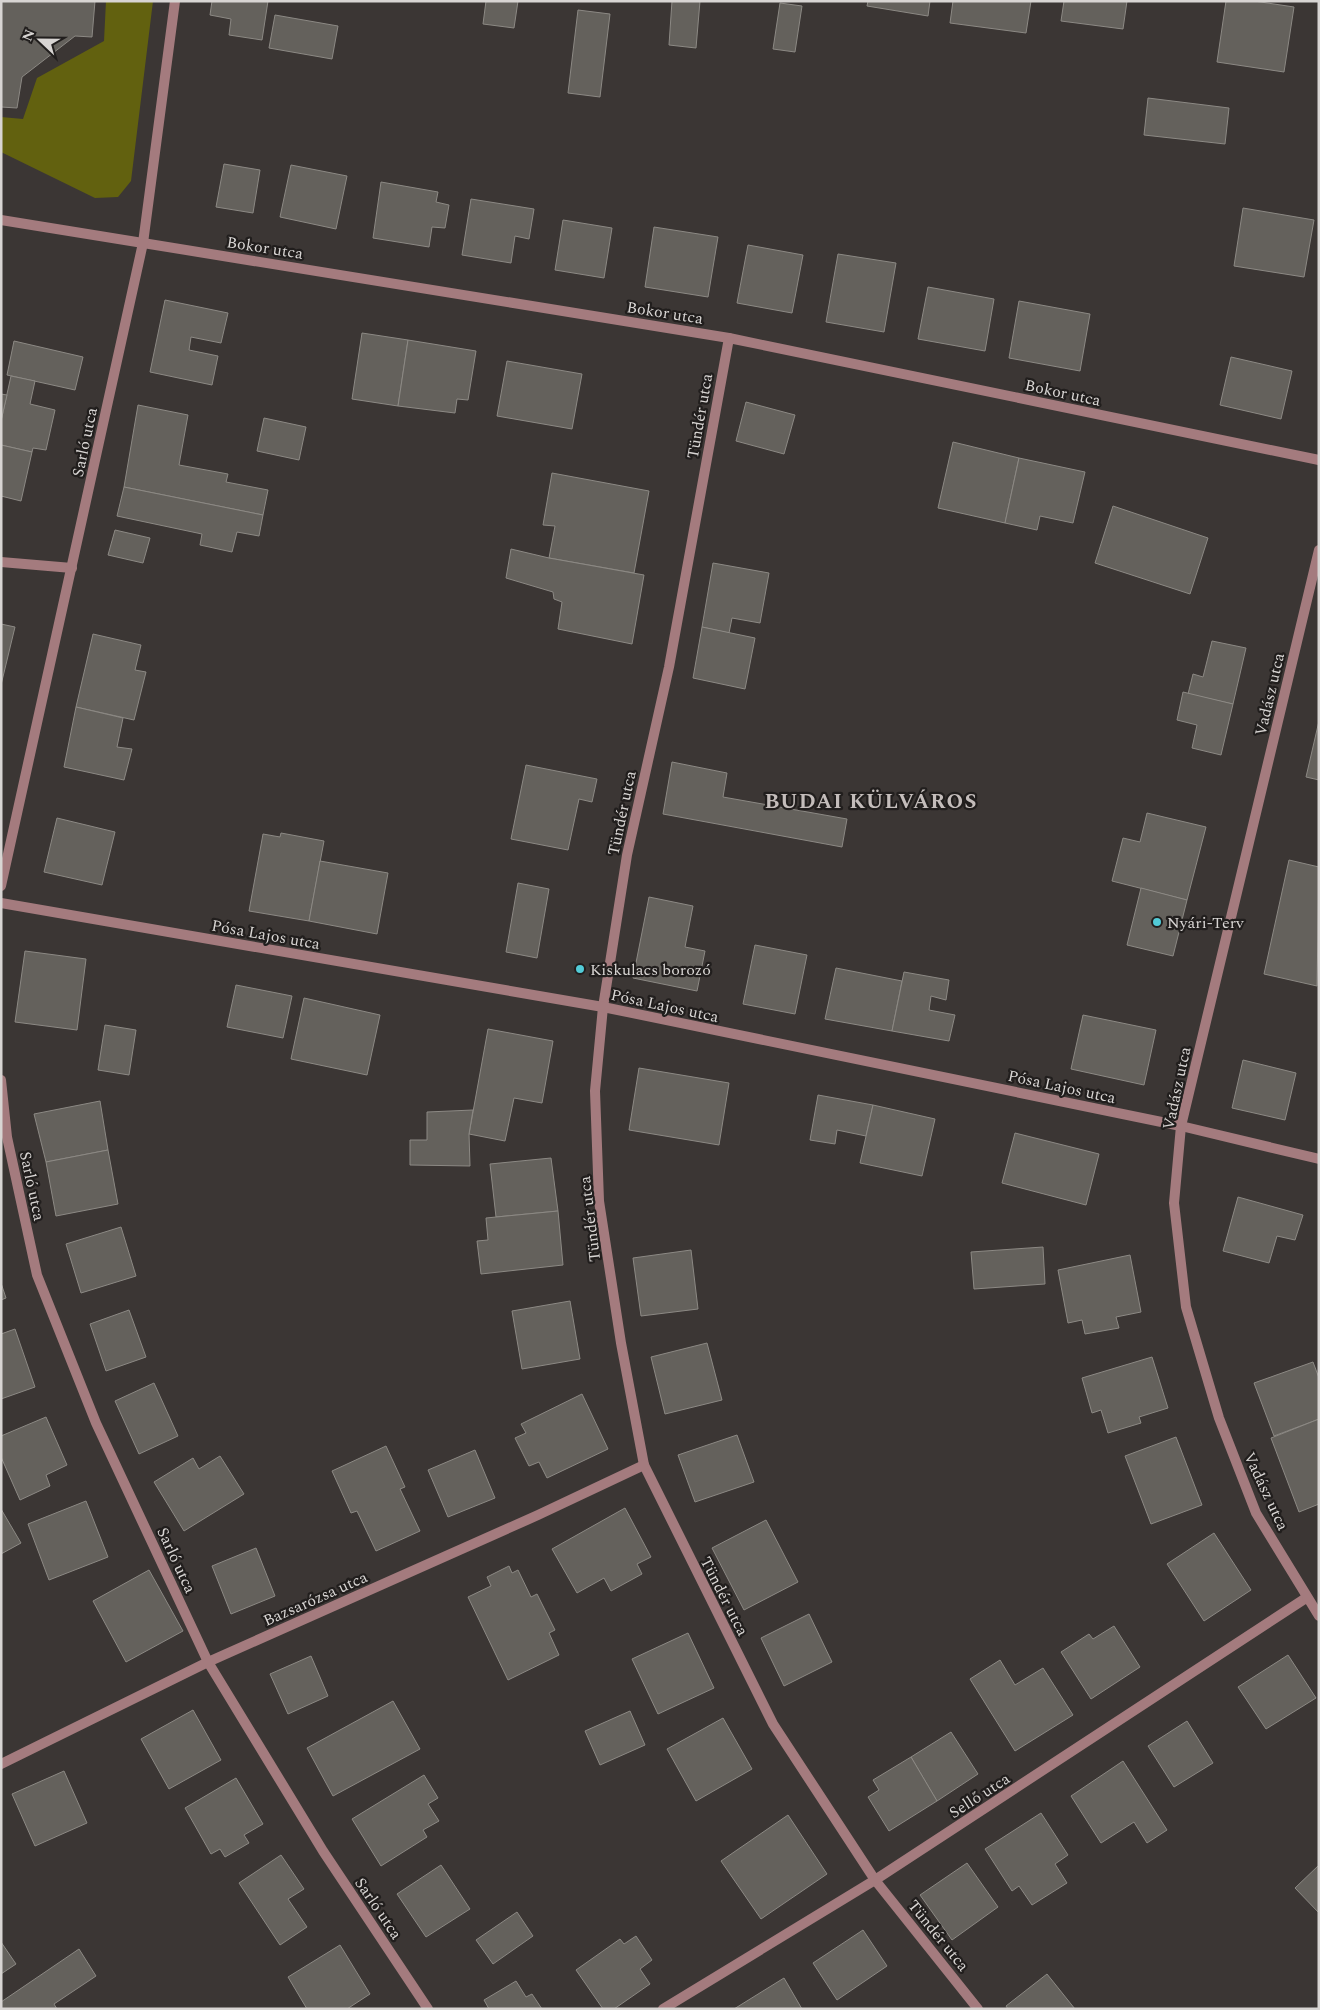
<svg xmlns="http://www.w3.org/2000/svg" width="1320" height="2010" font-family="Spectral,serif">
  <rect width="100%" height="100%" fill="#3b3634"/>
  <polygon fill="#62610f" points="106,1 153,1 131,181 118,197 95,198 1,152 1,117 23,119 37,78 104,41"/>
  <g fill="#64615c" stroke="#8c8984">
    <polygon points="1,1 95,1 92,37 75,36 22,77 17,108 1,107"/>
    <polygon points="212,1 268,1 262,40 229,35 231,19 210,15"/>
    <polygon points="486,1 518,1 514,28 483,24"/>
    <polygon points="672,1 700,1 696,48 669,45"/>
    <polygon points="868,1 930,1 928,16 867,6"/>
    <polygon points="953,1 1031,1 1026,33 950,23"/>
    <polygon points="1064,1 1127,1 1123,29 1061,21"/>
    <polygon points="1226,1 1254,1 1294,7 1284,72 1217,62"/>
    <polygon points="780,3 802,6 795,52 773,49"/>
    <polygon points="578,10 610,14 600,97 568,93"/>
    <polygon points="275,15 338,26 332,59 269,48"/>
    <polygon points="1148,98 1229,108 1225,144 1144,135"/>
    <polygon points="224,164 260,170 253,213 216,207"/>
    <polygon points="291,165 347,176 336,229 280,217"/>
    <polygon points="381,182 438,192 436,202 449,205 445,228 432,227 429,247 373,238"/>
    <polygon points="471,199 534,209 529,239 515,236 511,263 462,255"/>
    <polygon points="1243,208 1314,220 1304,277 1234,266"/>
    <polygon points="563,220 612,228 604,278 555,270"/>
    <polygon points="654,227 718,237 708,297 645,287"/>
    <polygon points="748,245 803,255 792,313 737,303"/>
    <polygon points="838,254 896,263 884,332 826,322"/>
    <polygon points="928,287 994,299 985,351 918,339"/>
    <polygon points="165,300 228,313 221,343 191,337 189,350 218,356 212,385 150,372"/>
    <polygon points="1019,301 1090,314 1080,371 1009,358"/>
    <polygon points="362,333 408,340 398,406 352,399"/>
    <polygon points="408,340 476,351 468,400 457,399 455,413 398,406"/>
    <polygon points="14,341 83,357 75,390 7,375"/>
    <polygon points="1231,357 1292,371 1281,419 1220,405"/>
    <polygon points="507,361 582,374 572,429 497,416"/>
    <polygon points="11,376 35,381 30,404 55,410 46,450 33,448 32,452 1,445 1,421"/>
    <polygon points="1,394 7,395 1,421"/>
    <polygon points="746,402 795,415 784,454 736,441"/>
    <polygon points="138,405 188,415 179,465 228,474 226,482 268,490 263,515 124,487"/>
    <polygon points="264,418 306,427 299,460 257,451"/>
    <polygon points="953,442 1019,458 1005,523 938,508"/>
    <polygon points="1,445 32,452 21,501 1,496"/>
    <polygon points="1019,458 1085,472 1073,523 1040,516 1037,530 1005,523"/>
    <polygon points="552,473 649,491 634,573 549,558 555,526 543,525"/>
    <polygon points="124,487 263,515 259,536 237,532 232,552 200,545 202,534 117,516"/>
    <polygon points="1113,506 1208,538 1190,594 1095,563"/>
    <polygon points="115,530 150,538 143,563 108,555"/>
    <polygon points="511,549 549,558 644,575 632,644 558,629 562,602 554,599 553,592 506,578"/>
    <polygon points="713,563 769,573 760,623 732,618 729,633 702,627"/>
    <polygon points="1,624 15,627 1,685"/>
    <polygon points="702,627 755,638 745,689 693,678"/>
    <polygon points="93,634 141,645 135,670 146,672 134,720 76,707"/>
    <polygon points="1212,641 1246,648 1233,704 1188,694 1193,674 1203,677"/>
    <polygon points="1183,692 1233,704 1221,755 1192,748 1197,725 1177,720"/>
    <polygon points="76,707 123,718 117,747 132,749 124,780 64,767"/>
    <polygon points="1319,721 1319,780 1306,777"/>
    <polygon points="672,762 727,773 723,797 847,819 842,847 663,814"/>
    <polygon points="526,765 597,779 592,802 579,799 568,850 511,839"/>
    <polygon points="1147,813 1206,827 1187,900 1112,881 1123,838 1140,842"/>
    <polygon points="57,818 115,832 102,885 44,872"/>
    <polygon points="281,833 324,841 309,921 249,911 263,834 280,837"/>
    <polygon points="1289,860 1319,867 1317,986 1264,974"/>
    <polygon points="320,861 388,873 377,934 309,921"/>
    <polygon points="518,883 549,889 537,958 506,952"/>
    <polygon points="1141,888 1187,900 1173,956 1127,945"/>
    <polygon points="649,897 693,906 685,947 705,951 697,991 633,978"/>
    <polygon points="755,945 807,955 795,1014 743,1004"/>
    <polygon points="25,951 86,959 77,1030 15,1022"/>
    <polygon points="836,968 902,981 892,1031 825,1019"/>
    <polygon points="904,972 949,980 946,1000 931,996 929,1010 955,1015 949,1041 892,1031"/>
    <polygon points="236,985 292,996 283,1038 227,1027"/>
    <polygon points="304,998 380,1015 367,1075 291,1059"/>
    <polygon points="1083,1015 1156,1030 1144,1085 1071,1069"/>
    <polygon points="105,1025 136,1030 129,1075 98,1070"/>
    <polygon points="488,1029 553,1041 542,1103 514,1098 505,1141 469,1134"/>
    <polygon points="1243,1060 1296,1073 1285,1120 1232,1108"/>
    <polygon points="639,1068 729,1083 719,1145 629,1130"/>
    <polygon points="818,1095 873,1105 866,1136 837,1130 835,1144 810,1140"/>
    <polygon points="100,1101 108,1150 46,1162 34,1114"/>
    <polygon points="873,1105 935,1119 922,1176 860,1163"/>
    <polygon points="473,1110 469,1134 470,1166 410,1165 410,1140 427,1140 427,1112"/>
    <polygon points="1015,1133 1099,1154 1086,1205 1002,1183"/>
    <polygon points="108,1150 118,1204 56,1216 46,1162"/>
    <polygon points="551,1158 558,1211 496,1217 490,1164"/>
    <polygon points="1238,1197 1303,1215 1295,1240 1277,1236 1269,1263 1223,1251"/>
    <polygon points="558,1211 563,1265 481,1274 477,1241 488,1240 486,1218"/>
    <polygon points="121,1227 136,1276 81,1293 66,1244"/>
    <polygon points="1043,1247 1045,1284 974,1289 971,1252"/>
    <polygon points="691,1250 698,1309 641,1316 633,1258"/>
    <polygon points="1130,1255 1141,1312 1116,1317 1119,1328 1085,1334 1082,1320 1068,1323 1058,1270"/>
    <polygon points="1,1283 6,1298 1,1300"/>
    <polygon points="570,1301 580,1359 522,1369 512,1311"/>
    <polygon points="129,1310 146,1357 106,1371 90,1324"/>
    <polygon points="15,1329 35,1387 1,1399 1,1334"/>
    <polygon points="707,1343 722,1400 665,1414 651,1357"/>
    <polygon points="1152,1357 1168,1408 1139,1417 1141,1423 1108,1433 1101,1410 1092,1413 1082,1378"/>
    <polygon points="1313,1362 1319,1378 1319,1419 1274,1436 1254,1383"/>
    <polygon points="154,1383 178,1436 139,1454 115,1401"/>
    <polygon points="582,1394 608,1449 547,1478 539,1462 529,1466 515,1438 526,1433 521,1424"/>
    <polygon points="46,1417 67,1465 46,1475 50,1486 20,1500 1,1457 1,1436"/>
    <polygon points="1319,1419 1319,1504 1299,1512 1271,1438"/>
    <polygon points="737,1435 754,1482 695,1502 678,1455"/>
    <polygon points="1176,1437 1202,1505 1151,1524 1125,1456"/>
    <polygon points="386,1446 405,1487 400,1489 420,1531 376,1551 357,1511 351,1513 332,1471"/>
    <polygon points="475,1450 495,1498 448,1517 428,1470"/>
    <polygon points="220,1456 244,1494 184,1531 154,1482 193,1458 199,1469"/>
    <polygon points="86,1501 108,1557 49,1580 28,1524"/>
    <polygon points="625,1508 651,1557 637,1564 642,1574 611,1591 604,1578 577,1593 552,1549"/>
    <polygon points="1,1509 21,1543 1,1554"/>
    <polygon points="766,1520 798,1582 744,1610 712,1548"/>
    <polygon points="1214,1533 1251,1590 1204,1621 1167,1564"/>
    <polygon points="256,1548 275,1596 231,1614 212,1566"/>
    <polygon points="509,1566 512,1573 518,1570 531,1597 537,1594 555,1630 549,1633 559,1655 508,1680 468,1597 491,1586 487,1577"/>
    <polygon points="149,1570 183,1631 126,1662 93,1601"/>
    <polygon points="809,1614 832,1662 784,1686 761,1638"/>
    <polygon points="1114,1626 1140,1667 1091,1699 1061,1652 1089,1634 1093,1639"/>
    <polygon points="688,1633 714,1688 658,1714 632,1659"/>
    <polygon points="1288,1655 1316,1698 1266,1729 1238,1687"/>
    <polygon points="311,1656 328,1696 288,1714 270,1674"/>
    <polygon points="1000,1660 1015,1685 1043,1668 1073,1715 1015,1751 970,1679"/>
    <polygon points="393,1701 420,1749 333,1796 307,1748"/>
    <polygon points="193,1710 221,1760 169,1789 141,1739"/>
    <polygon points="630,1711 645,1745 600,1765 585,1731"/>
    <polygon points="723,1718 752,1769 696,1801 667,1749"/>
    <polygon points="1187,1721 1213,1763 1174,1787 1148,1746"/>
    <polygon points="951,1732 978,1774 937,1801 911,1757"/>
    <polygon points="911,1757 937,1801 889,1831 868,1797 879,1790 873,1780"/>
    <polygon points="1123,1761 1167,1830 1147,1843 1134,1822 1101,1843 1071,1796"/>
    <polygon points="64,1771 87,1823 35,1846 12,1794"/>
    <polygon points="424,1775 438,1798 428,1804 439,1821 423,1830 427,1837 381,1866 352,1819"/>
    <polygon points="236,1778 263,1824 244,1835 249,1843 225,1857 220,1849 211,1854 185,1808"/>
    <polygon points="1041,1813 1068,1855 1055,1864 1067,1883 1032,1905 1019,1886 1012,1891 985,1849"/>
    <polygon points="788,1815 827,1874 761,1919 721,1861"/>
    <polygon points="281,1855 304,1889 288,1899 307,1927 280,1945 239,1883"/>
    <polygon points="967,1863 998,1907 952,1940 920,1895"/>
    <polygon points="441,1865 470,1909 426,1937 397,1894"/>
    <polygon points="1319,1865 1319,1913 1295,1888"/>
    <polygon points="517,1912 533,1936 493,1964 476,1940"/>
    <polygon points="863,1930 887,1966 837,2000 813,1963"/>
    <polygon points="636,1936 652,1960 640,1969 650,1984 614,2009 603,2009 576,1970 620,1939 624,1944"/>
    <polygon points="1,1942 16,1964 1,1974"/>
    <polygon points="340,1945 370,1994 347,2009 307,2009 288,1977"/>
    <polygon points="79,1949 96,1976 54,2004 57,2009 1,2009 1,2002"/>
    <polygon points="1047,1974 1075,2009 1008,2009 1006,2006"/>
    <polygon points="784,1978 802,2009 734,2009"/>
    <polygon points="516,1981 526,1997 532,1994 542,2009 489,2009 484,2000"/>
  </g>
  <g fill="none" stroke-linecap="round" stroke-linejoin="round">
    <g stroke="#a47b7e" stroke-width="10">
      <polyline points="1,220 729,338 1319,460"/>
      <polyline points="729,338 669,667 627,855 603,1007 595,1091 599,1201 621,1343 644,1465 773,1724 875,1880 978,2009"/>
      <polyline points="1,562 72,568"/>
      <polyline points="1,886 143,243 175,1"/>
      <polyline points="1,903 603,1007 1181,1126 1319,1159"/>
      <polyline points="1,1080 7,1137 37,1275 96,1423 208,1662 323,1851 428,2009"/>
      <polyline points="1,1764 208,1662 538,1515 644,1465"/>
      <polyline points="663,2009 875,1880 1306,1598"/>
    </g>
    <polyline stroke="#a47b7e" stroke-width="10" points="1319,550 1181,1126 1174,1203 1186,1307 1219,1418 1256,1513 1319,1616"/>
  </g>
  <g fill="#52cbd7" stroke="#211e1d" stroke-width="2">
    <circle cx="1157" cy="922" r="5"/>
    <circle cx="580" cy="969" r="5"/>
  </g>
  <g text-anchor="middle" stroke-width="4.5" stroke-linejoin="round" paint-order="stroke">
    <g font-size="16" fill="#d8d5d3" stroke="#211e1d">
      <text transform="translate(265 247) rotate(9)" y="6">Bokor utca</text>
      <text transform="translate(665 312) rotate(9)" y="6">Bokor utca</text>
      <text transform="translate(1063 392) rotate(12)" y="6">Bokor utca</text>
      <text transform="translate(699 416) rotate(-80)" y="6">Tündér utca</text>
      <text transform="translate(84 442) rotate(-78)" y="6">Sarló utca</text>
      <text transform="translate(1269 694) rotate(-77)" y="6">Vadász utca</text>
      <text transform="translate(621 813) rotate(-78)" y="6">Tündér utca</text>
      <text transform="translate(266 934) rotate(10)" y="6">Pósa Lajos utca</text>
      <text transform="translate(665 1005) rotate(12)" y="6">Pósa Lajos utca</text>
      <text transform="translate(1062 1086) rotate(12)" y="6">Pósa Lajos utca</text>
      <text transform="translate(1176 1088) rotate(-78)" y="6">Vadász utca</text>
      <text transform="translate(33 1186) rotate(78)" y="6">Sarló utca</text>
      <text transform="translate(589 1219) rotate(-97)" y="6">Tündér utca</text>
      <text transform="translate(1267 1491) rotate(65)" y="6">Vadász utca</text>
      <text transform="translate(177 1560) rotate(65)" y="6">Sarló utca</text>
      <text transform="translate(725 1596) rotate(63)" y="6">Tündér utca</text>
      <text transform="translate(315 1598) rotate(-24)" y="6">Bazsarózsa utca</text>
      <text transform="translate(979 1795) rotate(-33)" y="6">Sellő utca</text>
      <text transform="translate(379 1908) rotate(56)" y="6">Sarló utca</text>
      <text transform="translate(939 1935) rotate(51)" y="6">Tündér utca</text>
    </g>
    <g font-size="16" fill="#d8d5d3" stroke="#211e1d" text-anchor="start">
      <text x="1167" y="928">Nyári-Terv</text>
      <text x="590" y="975">Kiskulacs borozó</text>
    </g>
    <g font-size="21" font-weight="bold" letter-spacing="1" fill="#c4bdbb" stroke="#211e1d">
      <text x="871" y="808">BUDAI KÜLVÁROS</text>
    </g>
  </g>
  <rect width="1320" height="2010" fill="none" stroke="#d8d5d3" stroke-width="5"/>
  <g transform="translate(40 40) rotate(292)" stroke="#211e1d" stroke-width="4" paint-order="stroke">
  <path d="M0-4L9 19L0 12L-9 19Z" fill="#d8d5d3"/>
  <text y="-8" font-size="14" font-weight="bold" text-anchor="middle" fill="#d8d5d3">N</text>
  </g>
</svg>
